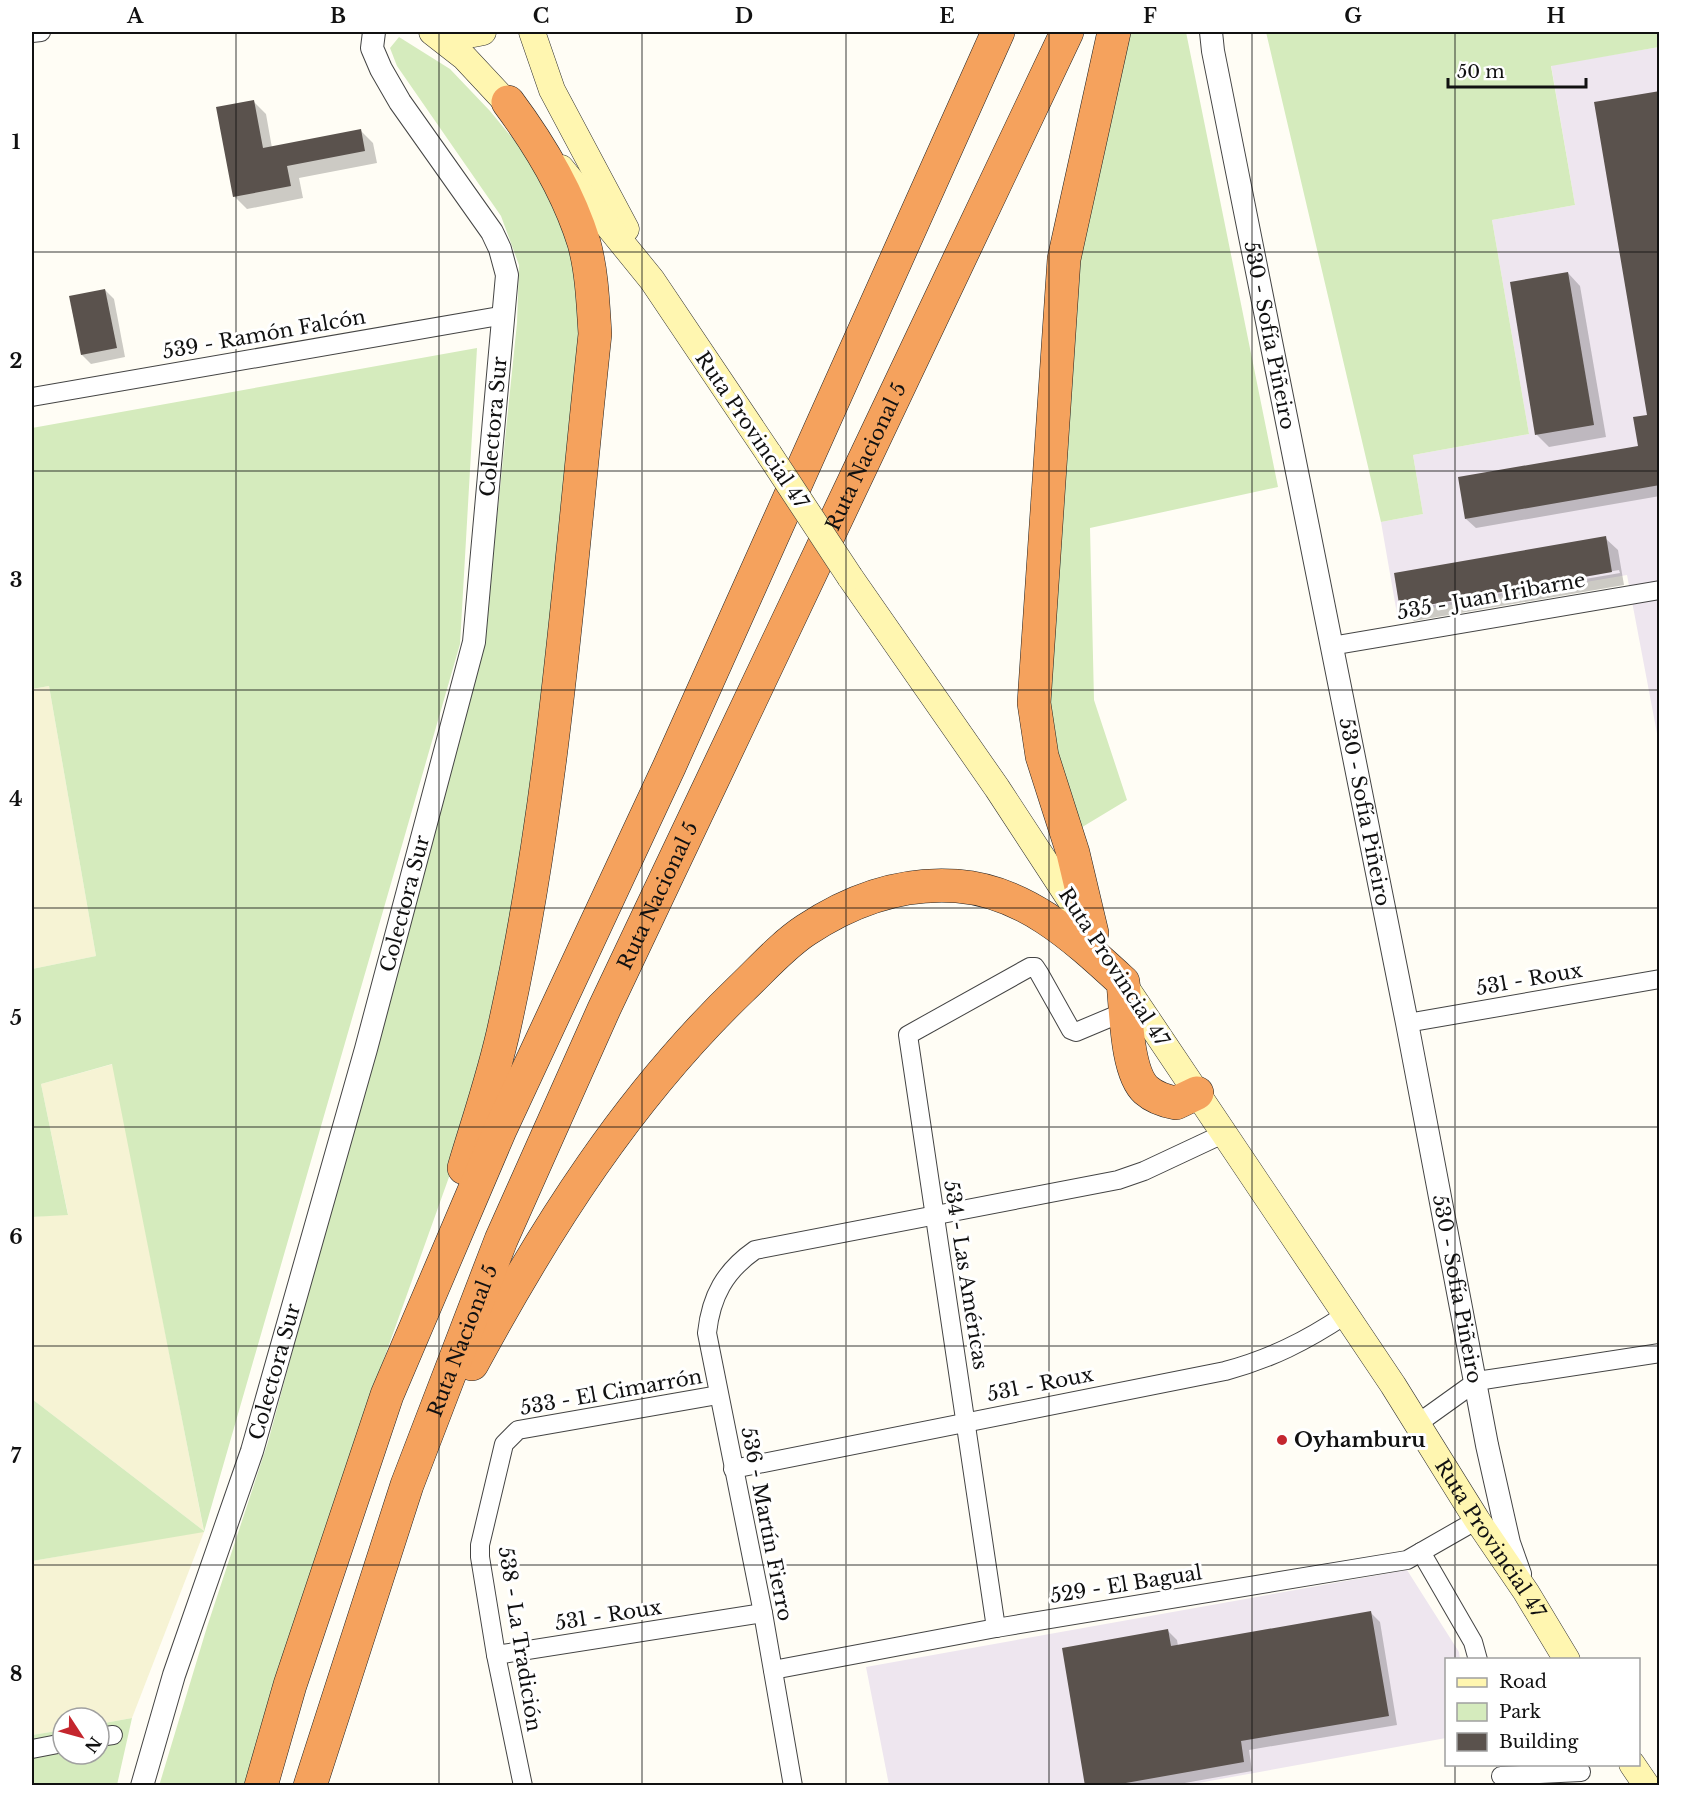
<svg xmlns="http://www.w3.org/2000/svg" width="1691" height="1817" font-family="'Libre Baskerville',serif">
  <rect width="100%" height="100%" fill="#fffdf5"/>
  <g fill="#eee6ef">
    <polygon points="1659,47 1659,744 1627,575 1397,614 1381,522 1423,514 1413,455 1529,434 1492,220 1575,205 1551,65"/>
    <polygon points="1407,1570 1459,1652 1460,1659 1446,1660 1446,1738 1182,1786 889,1785 866,1667"/>
  </g>
  <g fill="#f6f3d4">
    <polygon points="49,686 96,956 32,969 32,689"/>
    <polygon points="113,1064 204,1532 132,1718 99,1724 99,1718 63,1718 63,1730 32,1735 32,1561 204,1531 32,1399 32,1217 68,1214 41,1084"/>
  </g>
  <g fill="#d5ebbd">
    <polygon points="1125,32 1186,32 1278,487 1090,528 1094,700 1127,800 1079,829 1049,739 1047,667 1076,258"/>
    <polygon points="1266,32 1659,32 1659,47 1551,66 1575,205 1492,220 1529,434 1413,455 1423,514 1381,522"/>
    <polygon points="399,37 450,69 490,111 542,174 578,250 586,313 533,835 473,1110 371,1395 244,1785 159,1786 207,1627 268,1442 484,644 517,323 519,265 501,216 397,66 390,48"/>
    <polygon points="477,348 460,644 204,1532 32,1561 32,1399 204,1531 112,1064 41,1084 68,1215 32,1217 32,969 96,956 49,686 32,689 32,428"/>
    <polygon points="132,1718 117,1785 32,1786 32,1735 63,1730 63,1754 99,1754 99,1724"/>
  </g>
  <g fill="#0003" fill-rule="evenodd">
    <polygon points="1660,92 1660,496 1476,528 1466,519 1639,447 1649,416"/>
    <polygon points="254,102 266,114 272,148 361,131 373,143 377,163 299,178 303,198 247,209 234,196"/>
    <polygon points="1568,273 1580,286 1606,437 1549,447 1537,435"/>
    <polygon points="105,290 114,299 125,357 91,364 82,355"/>
    <path d="M1605,538L1618,550L1624,585L1414,621L1401,609ZM1619,570L1620,573L1409,609V606Z"/>
    <polygon points="1371,1613 1380,1622 1397,1725 1249,1750 1252,1771 1168,1786 1087,1786 1168,1631 1177,1640 1178,1646"/>
  </g>
  <g fill="#5a524d">
    <polygon points="1660,91 1660,485 1465,519 1458,477 1638,446 1633,417 1647,415 1594,102"/>
    <polygon points="254,100 263,148 361,129 365,151 287,166 291,186 233,197 216,107"/>
    <polygon points="1568,272 1594,425 1535,435 1510,282"/>
    <polygon points="105,289 117,348 81,355 69,296"/>
    <polygon points="1606,536 1612,572 1400,610 1394,573"/>
    <polygon points="1371,1611 1389,1716 1241,1741 1244,1762 1109,1786 1085,1786 1062,1648 1168,1629 1171,1646"/>
  </g>
  <g fill="none" stroke-linecap="round" stroke-linejoin="round">
    <g stroke="#444" stroke-width="20">
      <g id="minor">
        <polyline points="32,33 41,32"/>
        <polyline points="32,397 505,315"/>
        <polyline points="1331,646 1660,590"/>
        <polyline points="1407,1023 1660,979"/>
        <polyline points="1417,1424 1477,1381 1660,1353"/>
        <path d="M733,1469L1225,1371C1270,1359 1306,1341 1345,1315"/>
        <polyline points="1421,1552 1473,1642 1478,1660"/>
        <polyline points="996,1628 908,1035 1030,967 1035,967 1039,973 1071,1030 1076,1032 1126,1011"/>
        <polyline points="496,1655 763,1613"/>
        <polyline points="773,1670 996,1628 1407,1560 1477,1520"/>
        <polyline points="99,1737 113,1735"/>
        <polyline points="32,1749 63,1743"/>
        <polyline points="1501,1776 1581,1772"/>
        <polyline points="523,1786 496,1655 480,1557 480,1545 504,1444 518,1430 718,1395"/>
        <path d="M793,1786L763,1613L707,1333C711,1296 725,1271 755,1250L1118,1180L1144,1171L1223,1134"/>
      </g>
    </g>
    <g stroke="#444" stroke-width="24">
      <g id="tertiary">
        <path id="s1" d="M1211,32L1213,51L1407,1023L1487,1445L1509,1543L1520,1574"/>
        <path id="s2" d="M142,1786L174,1675L252,1451L366,1049L474,642L507,275L500,249L492,232L400,102L381,69L372,48L374,32"/>
      </g>
    </g>
    <g stroke="#333" stroke-width="27">
      <g id="secondary">
        <polyline points="432,32 464,57 519,116"/>
        <path d="M436,32C452,37 466,36 483,32"/>
        <polyline points="532,32 552,90 626,229"/>
        <polyline points="561,168 652,280 769,454"/>
        <polyline points="850,577 997,788 1084,921"/>
        <path id="s3" d="M1123,983L1393,1385L1477,1520L1526,1592L1567,1660"/>
        <polyline points="1632,1764 1647,1786"/>
      </g>
    </g>
    <g stroke="#222" stroke-width="34">
      <g id="motorway">
        <polyline points="1092,933 1073,853 1042,756 1034,703 1064,259 1114,32"/>
        <path d="M464,1168C478,1121 495,1072 505,1024C555,797 570,564 595,334C593,304 592,272 584,243C568,191 540,145 508,102"/>
        <path d="M472,1364C546,1227 629,1096 742,988C762,969 783,945 806,930C851,900 902,882 957,886C1025,891 1075,938 1123,982C1126,1009 1126,1072 1146,1090C1155,1098 1165,1101 1176,1103L1197,1093"/>
        <polyline points="261,1786 290,1685 387,1395 500,1130 670,765 998,32"/>
        <path id="s4" d="M310,1786L407,1485L501,1240L604,1009L1067,32"/>
      </g>
    </g>
    <use href="#minor" stroke="#fff" stroke-width="18"/>
    <use href="#tertiary" stroke="#fff" stroke-width="22"/>
    <use href="#secondary" stroke="#fff6b0" stroke-width="26"/>
    <use href="#motorway" stroke="#f5a25d" stroke-width="33"/>
    <g stroke="#333" stroke-width="27" stroke-linecap="butt">
      <polyline id="secondary-bridge" points="769,454 850,577"/>
    </g>
    <use href="#secondary-bridge" stroke="#fff6b0" stroke-width="26"/>
  </g>
  <path fill="none" stroke="#111" stroke-width="1.5" stroke-opacity="0.55" d="M236,32V1786M439,32V1786M642,32V1786M846,32V1786M1049,32V1786M1252,32V1786M1455,32V1660M32,252H1660M32,471H1660M32,690H1660M32,908H1660M32,1127H1660M32,1346H1660M32,1565H1660M1455,1764V1786"/>
  <circle fill="#c4262e" stroke="#fff" stroke-width="2" cx="1282" cy="1440" r="6"/>
  <g text-anchor="middle" stroke-width="6" stroke-linejoin="round" paint-order="stroke">
    <g font-size="20" fill="#111" stroke="#fff">
      <text transform="translate(264 334) rotate(-10)" y="7">539 - Ramón Falcón</text>
      <text dy="7" stroke="none"><textPath href="#s1" startOffset="309">530 - Sofía Piñeiro</textPath></text>
      <text dy="7" stroke="none"><textPath href="#s2" startOffset="1408">Colectora Sur</textPath></text>
      <text transform="translate(752 430) rotate(56)" y="7">Ruta Provincial 47</text>
      <text dy="7" stroke="none"><textPath href="#s4" startOffset="1443">Ruta Nacional 5</textPath></text>
      <text transform="translate(1491 596) rotate(-10)" y="7">535 - Juan Iribarne</text>
      <text dy="7" stroke="none"><textPath href="#s1" startOffset="795">530 - Sofía Piñeiro</textPath></text>
      <text dy="7" stroke="none"><textPath href="#s4" startOffset="957">Ruta Nacional 5</textPath></text>
      <text dy="7" stroke="none"><textPath href="#s2" startOffset="921">Colectora Sur</textPath></text>
      <text transform="translate(1114 967) rotate(57)" y="7">Ruta Provincial 47</text>
      <text transform="translate(1529 979) rotate(-10)" y="7">531 - Roux</text>
      <text transform="translate(966 1275) rotate(81)" y="7">534 - Las Américas</text>
      <text dy="7" stroke="none"><textPath href="#s1" startOffset="1281">530 - Sofía Piñeiro</textPath></text>
      <text dy="7" stroke="none"><textPath href="#s4" startOffset="471">Ruta Nacional 5</textPath></text>
      <text dy="7" stroke="none"><textPath href="#s2" startOffset="435">Colectora Sur</textPath></text>
      <text transform="translate(1040 1384) rotate(-11)" y="7">531 - Roux</text>
      <text transform="translate(611 1392) rotate(-10)" y="7">533 - El Cimarrón</text>
      <text transform="translate(767 1524) rotate(79)" y="7">536 - Martín Fierro</text>
      <text dy="7" stroke="none"><textPath href="#s3" startOffset="666">Ruta Provincial 47</textPath></text>
      <text transform="translate(1126 1584) rotate(-9)" y="7">529 - El Bagual</text>
      <text transform="translate(608 1615) rotate(-9)" y="7">531 - Roux</text>
      <text transform="translate(520 1639) rotate(81)" y="7">538 - La Tradición</text>
    </g>
    <g font-size="20" font-weight="bold" fill="#111" stroke="#fff" text-anchor="start">
      <text x="1294" y="1447">Oyhamburu</text>
    </g>
  </g>
  <rect width="1691" height="1817" fill="none" stroke="#ffffff" stroke-width="66"/>
  <rect x="1445" y="1658" width="195" height="108" fill="#ffffff" stroke="#a0a0a0" stroke-width="1.5"/>
  <rect x="1457" y="1678" width="30" height="9" fill="#fff6b0" stroke="#a0a0a0" stroke-width="1.5"/>
  <text x="1499" y="1688" font-size="18" fill="#111111">Road</text>
  <rect x="1457" y="1703" width="30" height="18" fill="#d5ebbd" stroke="#a0a0a0" stroke-width="1.5"/>
  <text x="1499" y="1718" font-size="18" fill="#111111">Park</text>
  <rect x="1457" y="1733" width="30" height="18" fill="#5a524d" stroke="#a0a0a0" stroke-width="1.5"/>
  <text x="1499" y="1748" font-size="18" fill="#111111">Building</text>
  <g transform="translate(81 1736) rotate(126)"><circle r="28" fill="#ffffff" stroke="#a0a0a0" stroke-width="1.5"/>
  <path d="M0-4.5L10 22L0 15L-10 22Z" fill="#c4262e"/>
  <text y="-9" font-size="16" font-weight="bold" text-anchor="middle" fill="#111111">N</text>
  </g>
  <path d="M1448 78v9h138v-9" fill="none" stroke="#111111" stroke-width="3"/>
  <text x="1457" y="78" font-size="18" fill="#111111" stroke="#ffffff" stroke-width="4.5" paint-order="stroke">50 m</text>
  <rect x="33" y="33" width="1625" height="1751" fill="none" stroke="#111" stroke-width="2"/>
  <g font-size="20" text-anchor="middle" font-weight="bold" fill="#111">
    <text x="135" y="23">A</text>
    <text x="338" y="23">B</text>
    <text x="541" y="23">C</text>
    <text x="744" y="23">D</text>
    <text x="947" y="23">E</text>
    <text x="1150" y="23">F</text>
    <text x="1353" y="23">G</text>
    <text x="1556" y="23">H</text>
    <text x="16" y="149">1</text>
    <text x="16" y="368">2</text>
    <text x="16" y="587">3</text>
    <text x="16" y="806">4</text>
    <text x="16" y="1025">5</text>
    <text x="16" y="1244">6</text>
    <text x="16" y="1463">7</text>
    <text x="16" y="1681">8</text>
  </g>
</svg>
